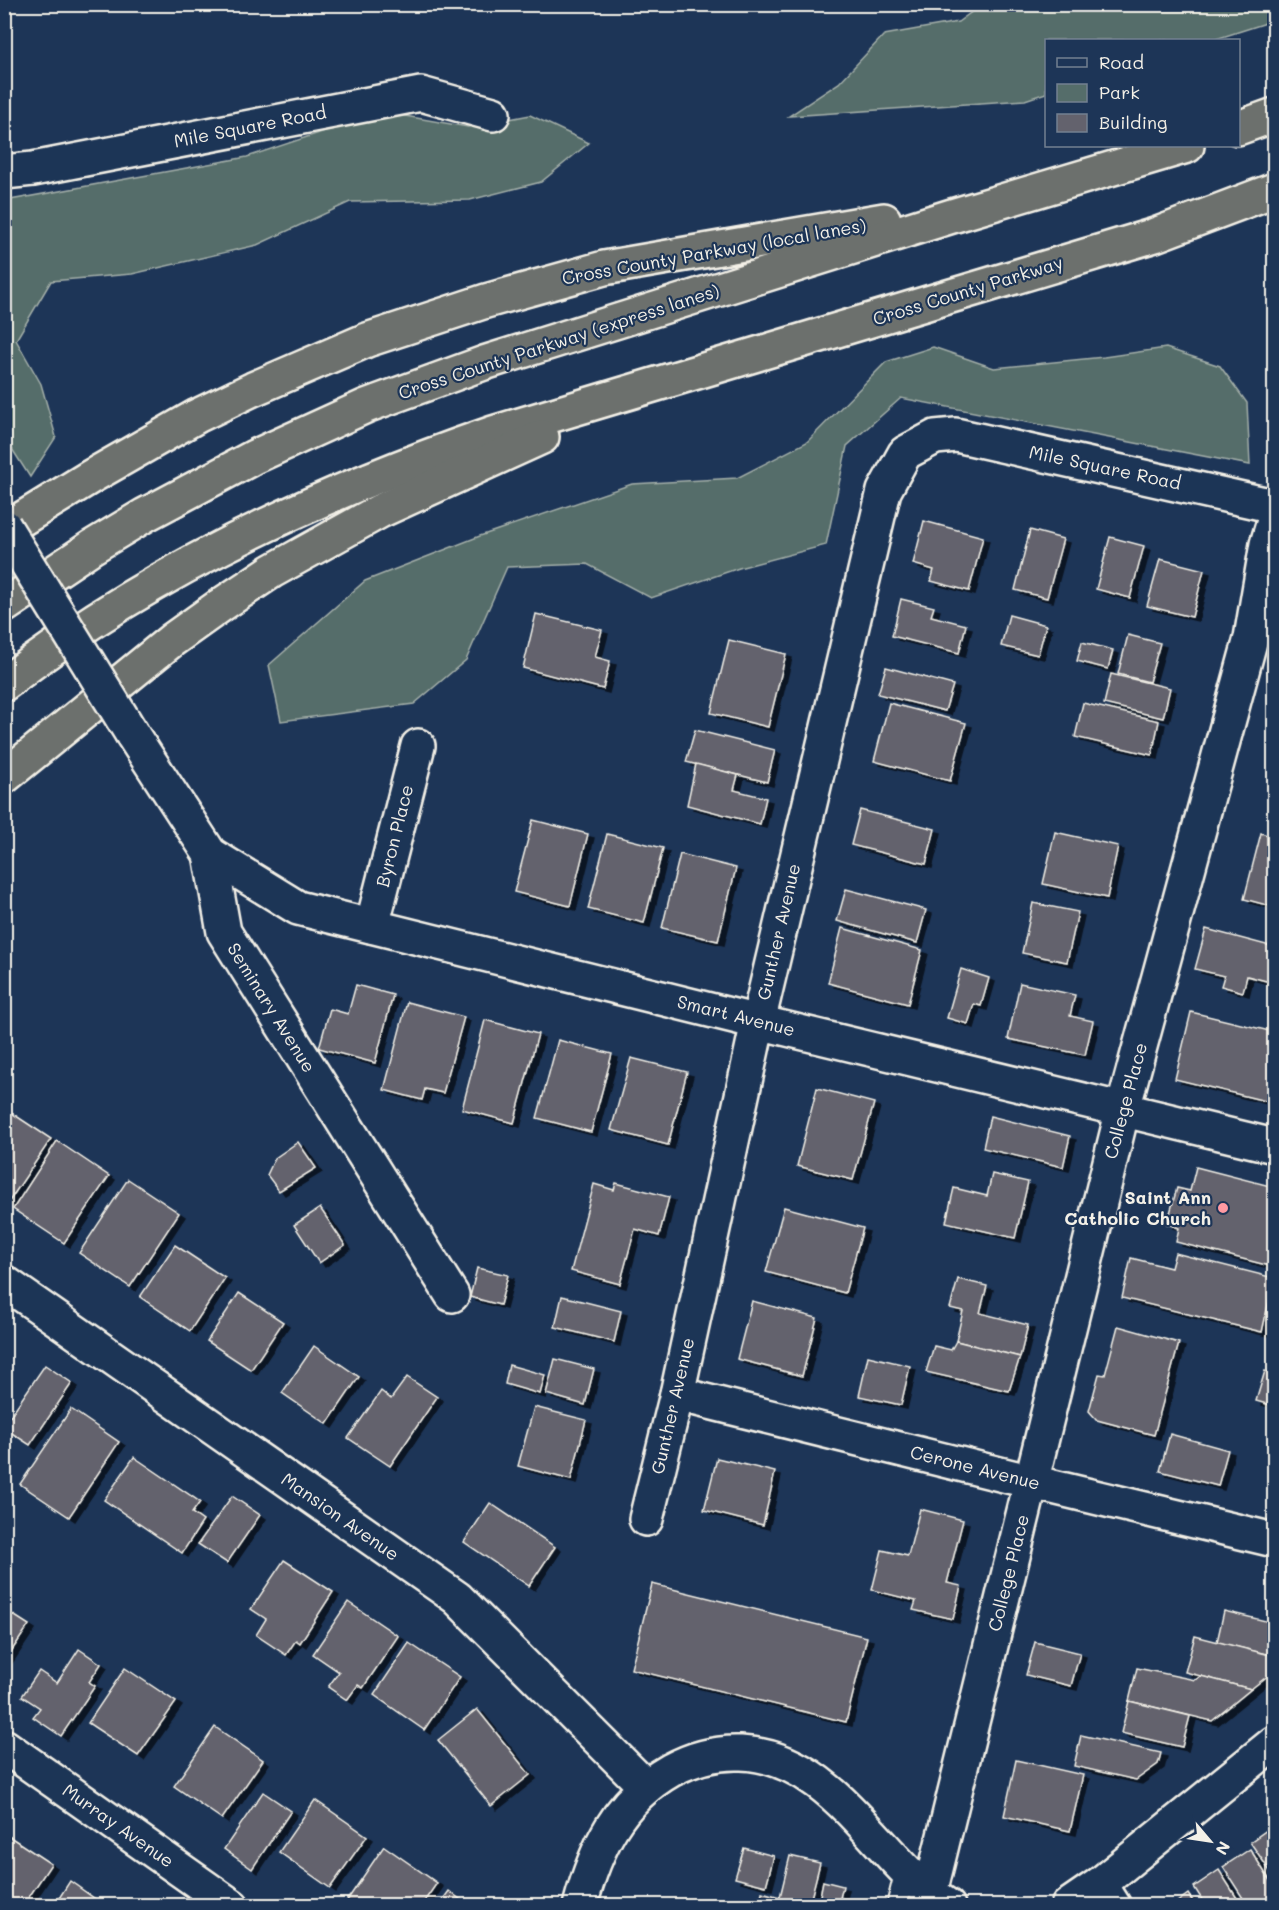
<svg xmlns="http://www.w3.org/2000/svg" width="1279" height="1910" font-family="Mali,sans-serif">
  <defs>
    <filter id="shadow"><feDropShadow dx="6" dy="4" stdDeviation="0" flood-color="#0009"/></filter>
  </defs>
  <rect width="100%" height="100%" fill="#1d3557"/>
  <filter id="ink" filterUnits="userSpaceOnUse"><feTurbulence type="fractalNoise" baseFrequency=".0167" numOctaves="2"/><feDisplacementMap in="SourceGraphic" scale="12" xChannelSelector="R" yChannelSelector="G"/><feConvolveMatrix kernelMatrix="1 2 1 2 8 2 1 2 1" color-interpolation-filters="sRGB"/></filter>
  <g filter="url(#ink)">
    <g fill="#556d6a" stroke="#a4afa9" stroke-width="1.5">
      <polygon points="981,5 1274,4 1274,18 1263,24 1213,40 1046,40 1046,93 1025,100 789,116 839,83 884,35 958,22"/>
      <polygon points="382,112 468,127 530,115 589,143 541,182 470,200 350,202 257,245 132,274 51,281 16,340 41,384 56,437 30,477 5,438 5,201 247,157"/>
      <polygon points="933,347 994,368 1104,357 1166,348 1220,366 1247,403 1250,465 901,398 847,446 826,545 739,568 651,598 587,564 507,567 466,660 414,704 281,721 269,665 365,581 480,536 632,484 737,478 807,442 886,362"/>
    </g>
    <g fill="#63626d" stroke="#f4f1e8" stroke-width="1.5" filter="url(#shadow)">
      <polygon points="924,521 983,537 969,591 931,581 934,570 913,564"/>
      <polygon points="1030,530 1063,539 1047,598 1015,590"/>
      <polygon points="1110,537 1144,546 1130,598 1096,589"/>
      <polygon points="1160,559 1204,570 1192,617 1147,606"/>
      <polygon points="901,599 934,607 931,616 966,625 959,653 892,636"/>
      <polygon points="536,614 602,630 595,657 610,661 603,689 523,668"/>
      <polygon points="1009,615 1046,625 1038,655 1001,646"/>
      <polygon points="1128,635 1160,643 1149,682 1118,674"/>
      <polygon points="729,640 786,654 768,727 711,713"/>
      <polygon points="1082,642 1113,650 1108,669 1077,661"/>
      <polygon points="886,667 953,685 945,711 878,694"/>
      <polygon points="1111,674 1170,688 1163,718 1104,704"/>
      <polygon points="889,703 966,723 950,781 874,761"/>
      <polygon points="1083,703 1159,721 1152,755 1075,737"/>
      <polygon points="695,730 775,750 767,782 686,762"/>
      <polygon points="696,764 738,775 734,790 766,798 760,824 687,805"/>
      <polygon points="1274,785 1274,813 1268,811"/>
      <polygon points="860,810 935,829 926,864 851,845"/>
      <polygon points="533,820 588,834 570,906 514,892"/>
      <polygon points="1055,832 1118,846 1107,898 1043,884"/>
      <polygon points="1261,833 1274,837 1274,907 1244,899"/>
      <polygon points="607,834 663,848 644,923 588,909"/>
      <polygon points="680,854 736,868 718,941 662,928"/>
      <polygon points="846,889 926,910 917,943 837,921"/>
      <polygon points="1033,903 1078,912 1067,962 1022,953"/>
      <polygon points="842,928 922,950 908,1004 828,983"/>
      <polygon points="1206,929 1274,947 1274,983 1247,976 1243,992 1221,986 1224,976 1195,969"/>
      <polygon points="961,969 989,978 981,1006 974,1004 968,1024 947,1018"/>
      <polygon points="1020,983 1075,995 1070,1016 1093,1021 1085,1055 1008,1039"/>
      <polygon points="356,985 393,995 375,1063 319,1048 330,1009 348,1014"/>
      <polygon points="407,1002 464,1017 443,1093 425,1089 422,1100 384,1090"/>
      <polygon points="1191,1012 1274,1032 1274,1103 1175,1079"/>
      <polygon points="485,1020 538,1034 514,1123 462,1109"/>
      <polygon points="558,1040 612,1054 591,1132 537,1118"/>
      <polygon points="631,1058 687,1072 668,1145 611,1130"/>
      <polygon points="817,1088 874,1103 853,1180 797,1166"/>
      <polygon points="4,1108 51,1139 8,1203 4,1201"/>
      <polygon points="990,1116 1070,1136 1063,1167 983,1148"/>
      <polygon points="57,1141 109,1176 64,1243 13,1209"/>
      <polygon points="298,1142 316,1168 279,1191 267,1175 275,1158"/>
      <polygon points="1196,1167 1274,1187 1274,1267 1176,1242 1179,1228 1167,1224 1177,1188 1190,1191"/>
      <polygon points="992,1174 1028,1182 1015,1238 946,1222 954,1188 987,1196"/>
      <polygon points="128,1179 179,1213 130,1287 79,1253"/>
      <polygon points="616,1183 669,1197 659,1236 635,1229 620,1284 571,1271 594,1184 614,1190"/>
      <polygon points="784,1207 863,1228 845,1293 766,1272"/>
      <polygon points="320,1208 345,1245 319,1263 294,1225"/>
      <polygon points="175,1245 225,1278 190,1331 140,1297"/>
      <polygon points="1175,1253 1274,1278 1262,1332 1122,1298 1131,1258 1171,1268"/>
      <polygon points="477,1268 508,1275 500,1305 470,1297"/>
      <polygon points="958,1279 987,1286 980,1313 1028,1325 1020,1357 956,1341 963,1311 950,1308"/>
      <polygon points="239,1293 283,1322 251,1370 207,1341"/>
      <polygon points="562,1296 621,1311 614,1342 555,1327"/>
      <polygon points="752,1301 817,1318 802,1376 737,1359"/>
      <polygon points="1118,1326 1179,1343 1154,1435 1097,1420 1089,1411 1099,1374 1105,1375"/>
      <polygon points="956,1341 1020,1357 1009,1391 926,1372 934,1346 951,1350"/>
      <polygon points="314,1346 359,1377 327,1424 282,1393"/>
      <polygon points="868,1356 910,1366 901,1405 859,1396"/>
      <polygon points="555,1359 594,1369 585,1405 546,1394"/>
      <polygon points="45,1365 72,1383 30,1445 4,1428 4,1425"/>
      <polygon points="509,1365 545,1375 540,1394 505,1384"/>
      <polygon points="1265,1371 1274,1373 1274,1406 1256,1401"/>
      <polygon points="407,1377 437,1397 390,1466 348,1438 381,1391 391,1399"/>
      <polygon points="534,1407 586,1420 571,1480 518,1466"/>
      <polygon points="71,1409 119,1442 69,1517 20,1484"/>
      <polygon points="1170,1434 1228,1450 1218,1486 1160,1471"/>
      <polygon points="134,1457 200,1502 192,1513 203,1521 182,1553 104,1500"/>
      <polygon points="717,1458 775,1472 763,1525 704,1510"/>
      <polygon points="232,1496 260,1515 227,1563 198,1544"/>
      <polygon points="490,1503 555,1547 529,1586 464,1542"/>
      <polygon points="920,1509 963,1520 947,1583 961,1586 953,1619 913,1610 916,1601 872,1590 882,1550 908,1556"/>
      <polygon points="284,1560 333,1592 300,1643 296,1640 286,1655 256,1635 266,1619 251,1609"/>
      <polygon points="652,1584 867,1637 846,1722 631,1669"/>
      <polygon points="348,1602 398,1636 363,1688 358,1685 347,1700 328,1687 339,1672 313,1654"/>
      <polygon points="4,1609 29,1625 4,1662"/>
      <polygon points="1224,1611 1274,1623 1274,1656 1217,1642"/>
      <polygon points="1195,1636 1274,1656 1274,1671 1251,1689 1185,1672"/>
      <polygon points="1035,1642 1080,1653 1071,1686 1026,1675"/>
      <polygon points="409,1643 460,1677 424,1730 374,1695"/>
      <polygon points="79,1649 101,1664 89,1682 95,1686 61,1736 33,1717 40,1708 22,1696 39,1671 57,1683"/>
      <polygon points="125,1668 176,1702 138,1756 88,1723"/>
      <polygon points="1137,1668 1195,1680 1201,1676 1251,1689 1212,1721 1129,1701"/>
      <polygon points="1129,1701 1190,1716 1182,1747 1121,1733"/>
      <polygon points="477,1709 530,1775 491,1806 438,1740"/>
      <polygon points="215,1727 263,1760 222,1819 174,1786"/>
      <polygon points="1081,1735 1161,1753 1158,1764 1136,1780 1074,1766"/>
      <polygon points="1016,1760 1083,1775 1070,1831 1004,1816"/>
      <polygon points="263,1792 291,1811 252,1869 224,1849"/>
      <polygon points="315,1800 367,1836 330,1888 279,1852"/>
      <polygon points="1274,1825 1274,1877 1250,1842"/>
      <polygon points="4,1833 51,1864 23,1906 4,1906"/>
      <polygon points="384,1846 437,1883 421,1906 350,1906 346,1902"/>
      <polygon points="744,1848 774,1856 766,1886 735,1878"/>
      <polygon points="1250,1849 1274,1887 1274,1906 1248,1906 1223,1867"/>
      <polygon points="790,1856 820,1863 809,1906 759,1906 762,1892 780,1897"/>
      <polygon points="1219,1870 1242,1906 1206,1906 1194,1887"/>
      <polygon points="70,1881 105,1906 54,1906"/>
      <polygon points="823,1881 843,1886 840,1898 861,1903 860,1906 818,1906"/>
      <polygon points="449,1891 469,1906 438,1906"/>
      <polygon points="1188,1894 1196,1906 1172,1906"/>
    </g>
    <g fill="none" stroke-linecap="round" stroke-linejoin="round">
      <g stroke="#f4f1e8" stroke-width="24">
        <polyline id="service" points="897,1906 906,1870"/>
      </g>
      <g stroke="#f4f1e8" stroke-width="38">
        <g id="minor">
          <polyline points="4,172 33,169 421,94 493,114"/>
          <polyline points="210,854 224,932 452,1295"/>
          <polyline points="372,926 418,746"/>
          <polyline points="4,1282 457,1598 646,1787"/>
          <polyline points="677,1394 1032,1482 1274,1540"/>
          <polyline points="646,1519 677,1394 758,1022 884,491 905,453 935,437 956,435 1274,506"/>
          <polyline points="4,1746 232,1906"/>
          <polyline points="1100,1884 1114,1906"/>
          <polyline points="930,1893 1123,1109"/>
        </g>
      </g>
      <g stroke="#f4f1e8" stroke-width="38">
        <g id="tertiary">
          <polyline points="132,734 210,854 298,908 758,1022 1274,1146"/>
          <polyline points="1123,1109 1251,638 1267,544 1274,521"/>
          <path d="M580,1906C595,1849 618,1800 671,1770C693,1758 716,1752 741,1753C835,1757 877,1860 948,1906"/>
          <polyline points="1068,1906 1100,1884 1274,1743"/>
        </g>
      </g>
      <g stroke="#f4f1e8" stroke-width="38">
        <g id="motorway">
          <polyline points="1238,128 1274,115"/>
          <polyline points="4,530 92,476 197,416 253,389 367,340 486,301 604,268 884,220"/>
          <polyline points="4,606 92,547 145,515 254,457 366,406 484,363 952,216 1187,146"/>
          <path d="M4,684C148,572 322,492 493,433L1155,235L1274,190"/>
          <polyline points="4,777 172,640 221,605 272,571 380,511 542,437"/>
        </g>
      </g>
      <use href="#service" stroke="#1d3557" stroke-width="20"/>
      <use href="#minor" stroke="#1d3557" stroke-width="33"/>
      <use href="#tertiary" stroke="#1d3557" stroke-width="33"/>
      <use href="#motorway" stroke="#6c706d" stroke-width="33"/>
      <g stroke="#f4f1e8" stroke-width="38" stroke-linecap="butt">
        <polyline id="tertiary-bridge" points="4,526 132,734"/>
      </g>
      <use href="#tertiary-bridge" stroke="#1d3557" stroke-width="33"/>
    </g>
  </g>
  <circle fill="#ff9aa2" stroke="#1d3557" stroke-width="2" cx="1223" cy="1208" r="6"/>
  <g text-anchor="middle" stroke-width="4.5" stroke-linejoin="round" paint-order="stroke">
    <g font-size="18" fill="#f4f1e8" stroke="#1d3557">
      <text transform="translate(250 127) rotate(-11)" y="6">Mile Square Road</text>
      <text transform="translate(714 252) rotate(-10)" y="6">Cross County Parkway (local lanes)</text>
      <text transform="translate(968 291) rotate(-17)" y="6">Cross County Parkway</text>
      <text transform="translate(559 342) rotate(-18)" y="6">Cross County Parkway (express lanes)</text>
      <text transform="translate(1105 468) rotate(12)" y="6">Mile Square Road</text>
      <text transform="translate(395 836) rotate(-76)" y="6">Byron Place</text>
      <text transform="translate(779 932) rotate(-77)" y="6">Gunther Avenue</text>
      <text transform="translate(271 1008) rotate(58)" y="6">Seminary Avenue</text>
      <text transform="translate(736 1016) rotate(14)" y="6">Smart Avenue</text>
      <text transform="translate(1126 1101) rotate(-75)" y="6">College Place</text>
      <text transform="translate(673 1406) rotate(-77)" y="6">Gunther Avenue</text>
      <text transform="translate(975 1468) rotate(14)" y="6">Cerone Avenue</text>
      <text transform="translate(340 1517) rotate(35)" y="6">Mansion Avenue</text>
      <text transform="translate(1009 1573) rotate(-76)" y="6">College Place</text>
      <text transform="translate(118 1826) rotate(35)" y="6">Murray Avenue</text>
    </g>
    <g font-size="18" font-weight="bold" fill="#f4f1e8" stroke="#1d3557" text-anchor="end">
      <text x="1211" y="1204">Saint Ann<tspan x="1211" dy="21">Catholic Church</tspan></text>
    </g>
  </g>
  <rect width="1279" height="1910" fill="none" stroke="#1d3557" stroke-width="24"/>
  <rect x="12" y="12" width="1255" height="1886" fill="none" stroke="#f4f1e8" stroke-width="2" filter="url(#ink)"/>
  <rect x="1045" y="39" width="195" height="108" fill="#1d3557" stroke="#738091" stroke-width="1.5"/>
  <rect x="1057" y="58" width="30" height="9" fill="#1d3557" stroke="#738091" stroke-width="1.5"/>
  <text x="1099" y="69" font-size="18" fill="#f4f1e8">Road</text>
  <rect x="1057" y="84" width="30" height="18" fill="#556d6a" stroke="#738091" stroke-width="1.5"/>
  <text x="1099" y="99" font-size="18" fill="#f4f1e8">Park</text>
  <rect x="1057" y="114" width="30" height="18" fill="#63626d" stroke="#738091" stroke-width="1.5"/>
  <text x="1099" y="129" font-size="18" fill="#f4f1e8">Building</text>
  <g transform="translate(1210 1841) rotate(119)" stroke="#1d3557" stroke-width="4.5" paint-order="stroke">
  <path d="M0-4.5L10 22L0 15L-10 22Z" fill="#f4f1e8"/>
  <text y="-9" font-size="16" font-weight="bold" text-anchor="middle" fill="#f4f1e8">N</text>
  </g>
</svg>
